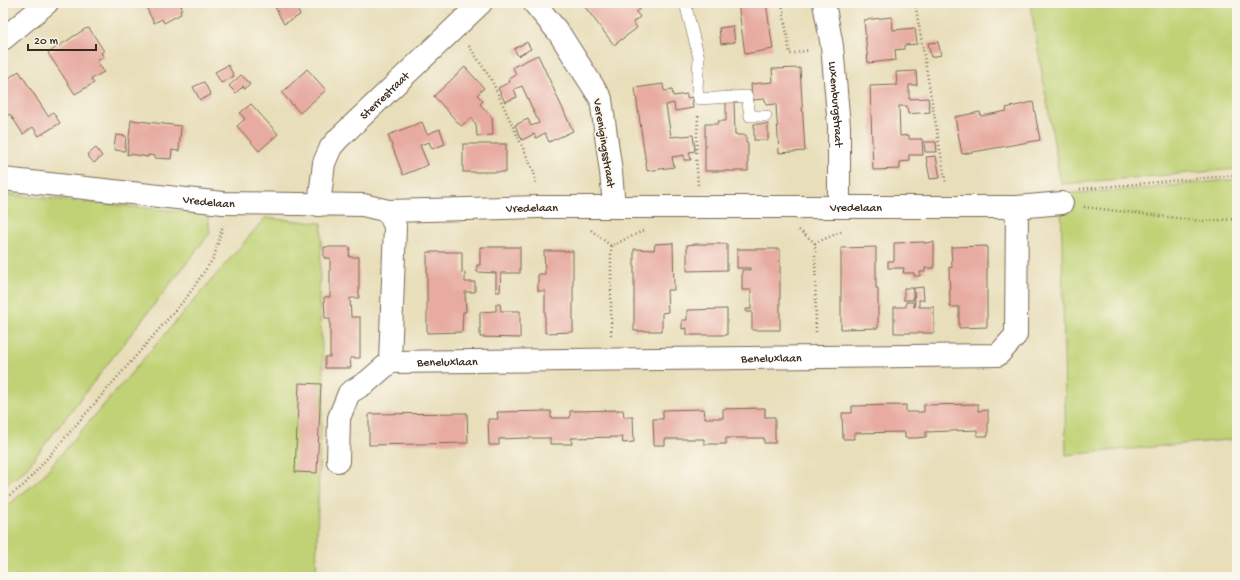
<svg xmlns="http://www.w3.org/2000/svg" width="1240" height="580" font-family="'Gochi Hand',sans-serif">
  <rect width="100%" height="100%" fill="#fbf7ec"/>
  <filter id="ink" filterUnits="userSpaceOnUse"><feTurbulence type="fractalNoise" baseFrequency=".025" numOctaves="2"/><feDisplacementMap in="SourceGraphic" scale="8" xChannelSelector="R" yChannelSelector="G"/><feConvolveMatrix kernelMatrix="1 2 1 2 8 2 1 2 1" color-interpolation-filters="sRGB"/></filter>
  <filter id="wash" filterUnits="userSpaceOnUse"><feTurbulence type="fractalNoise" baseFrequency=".012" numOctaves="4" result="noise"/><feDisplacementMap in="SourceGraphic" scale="16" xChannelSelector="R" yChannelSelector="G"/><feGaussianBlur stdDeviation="0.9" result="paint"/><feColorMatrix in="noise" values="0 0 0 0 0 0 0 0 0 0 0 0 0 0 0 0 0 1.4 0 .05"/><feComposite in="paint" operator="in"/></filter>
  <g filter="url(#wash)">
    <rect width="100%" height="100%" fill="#e8deba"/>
    <g fill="#c0d274" stroke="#7e7e49">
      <polygon points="1030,3 1237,3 1237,169 1061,184"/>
      <polygon points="1237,179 1237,439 1066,455 1061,194 1153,188"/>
      <polygon points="3,194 208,214 210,233 24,471 3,487"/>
      <polygon points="265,218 322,223 319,299 324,381 319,469 316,577 3,577 3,509 39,480"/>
    </g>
    <g id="blocks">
      <g fill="#e7aba1">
        <polygon points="3,3 10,3 3,11"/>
        <polygon points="144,3 187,3 181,6 182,9 180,10 181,14 164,23 162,19 154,23"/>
        <polygon points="273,3 294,3 300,15 284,24"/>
        <polygon points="582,3 618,4 647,3 636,12 640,17 633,22 637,28 614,45"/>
        <polygon points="738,3 766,3 773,49 745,54"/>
        <polygon points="892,17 893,30 915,28 917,44 904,45 904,49 895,50 896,60 868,63 864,20"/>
        <polygon points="733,26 735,42 721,44 719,28"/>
        <polygon points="89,28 104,51 101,53 104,57 97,61 104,72 91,79 94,83 75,94 48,53 85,29"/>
        <polygon points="527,42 531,49 518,56 514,49"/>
        <polygon points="938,42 941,55 931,57 928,43"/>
        <polygon points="538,55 573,131 549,142 545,133 536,138 534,134 522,140 515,125 528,119 531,126 539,123 522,86 514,89 517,97 505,102 498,88 510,82 509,79 516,75 513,67"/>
        <polygon points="228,65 234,76 221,83 215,72"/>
        <polygon points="465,67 484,88 477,95 483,101 480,104 492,117 493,135 477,136 476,124 471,118 461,126 434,96"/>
        <polygon points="800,68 805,151 779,153 776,104 766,105 765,99 752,100 751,84 773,82 772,69"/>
        <polygon points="307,69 326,90 300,113 282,93"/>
        <polygon points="19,71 48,116 53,112 60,123 39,136 33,127 23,134 10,114 3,119 3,82"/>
        <polygon points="916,71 917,85 909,85 909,99 928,98 930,112 908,114 907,106 899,106 900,136 909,135 909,139 922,139 923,155 909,155 909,161 900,162 900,169 873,170 870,86 897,85 896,72"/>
        <polygon points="241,75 250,83 245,89 243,86 236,93 229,86"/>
        <polygon points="204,82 211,95 200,100 193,87"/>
        <polygon points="663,84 664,91 672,90 673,96 687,94 687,98 695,97 695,100 692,100 693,108 675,111 674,103 666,105 671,137 693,135 695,151 689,152 691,160 684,160 684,155 672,157 674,167 647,171 635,88"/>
        <polygon points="726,102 734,102 735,134 737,134 737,135 746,135 746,143 748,143 748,171 705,171 705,124 718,124 718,121 726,121"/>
        <polygon points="1033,102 1040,140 962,154 955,117 980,112 981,116 1007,111 1006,108"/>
        <polygon points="251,104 278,134 259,151 237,126 245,119 240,113"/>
        <polygon points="131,120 181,126 179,151 172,150 171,159 155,158 155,156 148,155 148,157 130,154 127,155"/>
        <polygon points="422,122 427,134 440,129 445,144 432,149 429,142 420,145 428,165 403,175 388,135"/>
        <rect x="754" y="124" width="14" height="16"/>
        <polygon points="116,135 126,136 125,151 115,150 115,147 114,147"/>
        <polygon points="924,142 936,142 937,152 925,152"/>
        <rect x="463" y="144" width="43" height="28"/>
        <polygon points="96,148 102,156 94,163 87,155"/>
        <polygon points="936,156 940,178 930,179 926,157"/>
        <polygon points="924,242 924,243 934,242 934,268 925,268 925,272 920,272 920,276 914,276 914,273 903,273 904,268 888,268 888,261 894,261 894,243"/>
        <polygon points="673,243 674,290 667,290 668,312 662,313 662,331 634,331 634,249 654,250 655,244"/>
        <polygon points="696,244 727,244 727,270 687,271 687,245"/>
        <polygon points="987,246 987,327 959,328 959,307 950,307 949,267 952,268 951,247"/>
        <polygon points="324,247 350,247 349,257 359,257 359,298 350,298 351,317 360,317 360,358 350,358 351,368 325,368 325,357 330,357 330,318 325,318 324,297 330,297 330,258 324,258"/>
        <polygon points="480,247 520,247 520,273 501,273 500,292 496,292 496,273 477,272 477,265 480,265"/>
        <polygon points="876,247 876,288 878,288 878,328 841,329 841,248"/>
        <polygon points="737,249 780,249 780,330 752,330 752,312 746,312 746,309 751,309 751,290 742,290 742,270 750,270 750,268 737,268"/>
        <polygon points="544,251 573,251 573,332 545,333 545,291 538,291 538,274 545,274"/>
        <polygon points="427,252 462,252 462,273 465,272 465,282 475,282 475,292 465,292 466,312 463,312 462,332 427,333"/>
        <polygon points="923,287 924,300 919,300 919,307 934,307 934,333 894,333 894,307 906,307 906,302 913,302 914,307 915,307 914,288"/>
        <rect x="904" y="288" width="9" height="12"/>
        <polygon points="496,304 500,304 501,311 520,311 520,338 480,337 480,312 496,311"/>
        <polygon points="727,309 727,335 687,335 687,328 682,329 682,320 687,320 687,310"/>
        <polygon points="299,383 321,384 317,473 295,472"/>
        <polygon points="978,404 978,411 988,410 988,436 977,436 977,430 926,432 926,437 916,438 905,438 905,432 854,433 854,439 843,439 842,413 852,413 852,406 906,405 906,412 924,412 924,405"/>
        <polygon points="765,408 765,417 775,417 775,443 764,443 764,438 726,438 726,444 704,444 704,439 665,439 665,445 654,445 653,419 663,419 663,410 704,409 705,418 723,418 723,409"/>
        <polygon points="623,410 624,417 633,417 634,442 623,443 622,437 571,438 572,444 550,444 550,438 524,438 499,439 499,445 489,445 488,419 498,419 497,412 551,411 551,418 570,418 570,411"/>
        <polygon points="467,413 468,443 369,445 369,414"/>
      </g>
    </g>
  </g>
  <g filter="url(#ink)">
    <use href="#blocks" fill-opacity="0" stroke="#786955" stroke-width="1"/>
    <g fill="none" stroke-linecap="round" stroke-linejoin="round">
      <g stroke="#786955" stroke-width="12">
        <polyline id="service" points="685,3 699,58 697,88 699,99 747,96 750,116 766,116"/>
      </g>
      <g stroke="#786955" stroke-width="24">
        <g id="minor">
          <polyline points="534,3 559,33 601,99 611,172 614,207"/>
          <path id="s1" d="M824,3L832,46L839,126V207"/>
          <path id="s2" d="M3,179L223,203L363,205L388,211L539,207H1017L1062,203"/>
          <path id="s3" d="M319,205L324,163L331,147L339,138L481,3"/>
          <path id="s4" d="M388,211L395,226L390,362L998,355L1016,335L1017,207"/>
          <polyline points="338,461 339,418 349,393 367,382 390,362"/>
        </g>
      </g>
      <g stroke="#786955" stroke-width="24">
        <polyline id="tertiary" points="3,39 47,3"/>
      </g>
      <g stroke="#786955" stroke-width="2.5" stroke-dasharray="1 3" stroke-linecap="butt">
        <polyline points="782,3 790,54 810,50"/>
        <polyline points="915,3 946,184"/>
        <polyline points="469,46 491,79 534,172 536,184"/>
        <polyline points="698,116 696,156 698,185"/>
        <polyline points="1080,189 1237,175"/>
        <polyline points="1084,207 1202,221 1237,219"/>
        <polyline points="591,230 611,246 643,231"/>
        <polyline points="799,230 815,243 843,231"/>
        <polyline points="815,243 816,334"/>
        <polyline points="611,246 611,337"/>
        <polyline points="3,500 24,485 187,297 214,257 223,225"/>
      </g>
      <use href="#service" stroke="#fff" stroke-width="11"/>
      <use href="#minor" stroke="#fff" stroke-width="22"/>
      <use href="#tertiary" stroke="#fff" stroke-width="22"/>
    </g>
  </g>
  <g text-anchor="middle" stroke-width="3.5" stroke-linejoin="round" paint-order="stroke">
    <g font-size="12" fill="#3b2a1e" stroke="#fbf7ec">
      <text dy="4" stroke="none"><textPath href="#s3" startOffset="134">Sterrestraat</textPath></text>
      <text dy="4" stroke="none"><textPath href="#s1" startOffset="102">Luxemburgstraat</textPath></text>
      <text transform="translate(605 143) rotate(81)" y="4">Verenigingsstraat</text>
      <text dy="4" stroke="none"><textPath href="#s2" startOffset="207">Vredelaan</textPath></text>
      <text dy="4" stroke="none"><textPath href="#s2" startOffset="531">Vredelaan</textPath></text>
      <text dy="4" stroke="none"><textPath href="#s2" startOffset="855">Vredelaan</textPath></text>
      <text dy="4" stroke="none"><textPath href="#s4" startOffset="534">Beneluxlaan</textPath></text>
      <text dy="4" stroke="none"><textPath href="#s4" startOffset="210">Beneluxlaan</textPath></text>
    </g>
  </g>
  <rect width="1240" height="580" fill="none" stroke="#fbf7ec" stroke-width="16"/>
  <path d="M28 44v6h68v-6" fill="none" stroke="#3b2a1e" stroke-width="2"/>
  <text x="34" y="44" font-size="12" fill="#3b2a1e" stroke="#fbf7ec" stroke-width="3" paint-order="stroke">20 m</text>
</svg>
